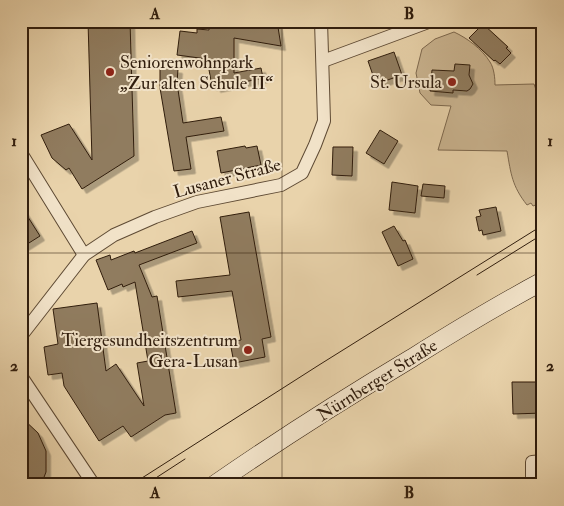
<svg xmlns="http://www.w3.org/2000/svg" width="564" height="506" font-family="'IM FELL Double Pica',serif">
  <defs>
    <filter id="shadow"><feDropShadow dx="4.5" dy="4.5" stdDeviation="0" flood-color="#0004"/></filter>
  </defs>
  <rect width="100%" height="100%" fill="#e9d3ab"/>
  <filter id="stains"><feTurbulence type="fractalNoise" baseFrequency=".004" numOctaves="4"/><feColorMatrix values="0 0 0 0 .2 0 0 0 0 .09 0 0 0 0 .02 0 0 0 .5 -.17"/></filter>
  <radialGradient id="worn" r=".72"><stop offset=".6" stop-color="#630" stop-opacity="0"/><stop offset="1" stop-color="#630" stop-opacity=".3"/></radialGradient>
  <path fill="#cab490" stroke="#7d684e" d="M454,32C467,38 482,49 490,62C494,68 495,78 495,85L534,84L543,110V202L533,206L531,203L527,205C512,186 511,174 507,151L438,150L451,106L431,105L420,93L416,73L422,49L435,39Z"/>
  <g fill="#907c5f" stroke="#301d0d" filter="url(#shadow)">
    <polygon points="88,21 130,21 134,156 82,189 69,168 66,170 52,158 41,135 69,124 92,160"/>
    <polygon points="209,21 277,21 281,46 234,38 234,73 261,68 263,78 216,88 216,85 212,86 207,59 177,55 180,31 197,33 197,29 209,30"/>
    <polygon points="483,24 508,47 506,48 511,53 500,64 495,60 494,61 469,38"/>
    <polygon points="394,52 402,75 376,84 368,61"/>
    <polygon points="455,64 470,65 469,75 473,84 470,89 467,91 453,90 453,93 430,91 432,70 454,71"/>
    <polygon points="160,67 178,69 177,83 183,123 221,117 224,131 186,137 191,169 174,171 160,88"/>
    <polygon points="380,130 398,141 384,164 366,153"/>
    <polygon points="245,146 246,148 257,146 261,165 221,173 217,151"/>
    <polygon points="333,147 353,147 352,176 332,175"/>
    <polygon points="392,182 418,186 415,213 389,210"/>
    <polygon points="423,184 445,186 444,198 421,196"/>
    <polygon points="21,206 40,236 21,248"/>
    <polygon points="496,207 501,231 483,235 482,230 479,231 476,217 481,216 479,210"/>
    <polygon points="249,212 271,337 262,339 265,357 234,363 230,342 241,340 232,291 178,297 176,281 230,275 220,217"/>
    <polygon points="394,226 403,241 405,240 413,259 398,266 382,232"/>
    <polygon points="192,231 197,243 139,265 152,297 157,296 176,413 165,415 131,437 123,426 99,441 64,386 62,373 48,375 44,347 58,344 53,309 97,303 106,371 116,364 144,406 137,363 148,361 135,282 123,287 122,284 108,290 96,260 110,255 111,260 134,251 135,253"/>
    <polygon points="512,382 543,382 543,413 513,414"/>
    <polygon points="21,417 38,433 46,451 46,472 41,485 21,485"/>
  </g>
  <g fill="none" stroke-linecap="round" stroke-linejoin="round">
    <g stroke="#5e4a34" stroke-width="14">
      <g id="minor">
        <polyline points="323,61 431,21"/>
        <polyline points="21,153 84,255"/>
        <polyline points="21,336 84,255 114,235 155,217 197,202 281,185 302,173 315,145 324,121 321,21"/>
        <polyline points="21,376 94,485"/>
        <polyline points="532,485 532,462 543,461"/>
      </g>
    </g>
    <g stroke="#301d0d" stroke-width="19">
      <path id="secondary" d="M214,485C279,440 345,398 412,358C455,331 498,305 543,281"/>
    </g>
    <use href="#minor" stroke="#f1e2c8" stroke-width="12"/>
    <use href="#secondary" stroke="#f1e2c8" stroke-width="18"/>
    <g stroke="#301d0d" stroke-width="1">
      <polyline points="477,275 543,234"/>
      <polyline points="131,485 319,365 543,225"/>
      <polyline points="145,485 185,459"/>
    </g>
  </g>
  <path fill="none" stroke="#301d0d" stroke-width="1" stroke-opacity="0.55" d="M282,21V485M21,253H543"/>
  <g fill="#8f2418" stroke="#f1e2c8" stroke-width="2">
    <circle cx="110" cy="72" r="5"/>
    <circle cx="452" cy="82" r="5"/>
    <circle cx="248" cy="350" r="5"/>
  </g>
  <g text-anchor="middle" stroke-width="4" stroke-linejoin="round" paint-order="stroke">
    <g font-size="18" fill="#301d0d" stroke="#f1e2c8" text-anchor="end">
      <text x="120" y="68" text-anchor="start">Seniorenwohnpark<tspan x="120" dy="21">„Zur alten Schule II“</tspan></text>
      <text x="442" y="88">St. Ursula</text>
      <text x="238" y="346">Tiergesundheitszentrum<tspan x="238" dy="21">Gera-Lusan</tspan></text>
    </g>
    <g font-size="18" fill="#301d0d" stroke="#f1e2c8">
      <text transform="translate(227 178) rotate(-15)" y="6">Lusaner Straße</text>
      <text transform="translate(377 380) rotate(-32)" y="6">Nürnberger Straße</text>
    </g>
  </g>
  <rect width="564" height="506" fill="none" stroke="#e9d3ab" stroke-width="55"/>
  <rect x="28" y="28" width="508" height="450" fill="none" stroke="#301d0d" stroke-width="2"/>
  <g font-size="16" text-anchor="middle" font-weight="bold" fill="#301d0d">
    <text x="155" y="19">A</text>
    <text x="409" y="19">B</text>
    <text x="14" y="146">1</text>
    <text x="550" y="146">1</text>
    <text x="14" y="371">2</text>
    <text x="550" y="371">2</text>
    <text x="155" y="498">A</text>
    <text x="409" y="498">B</text>
  </g>
  <rect width="100%" height="100%" filter="url(#stains)"/>
  <rect width="100%" height="100%" fill="url(#worn)"/>
</svg>
